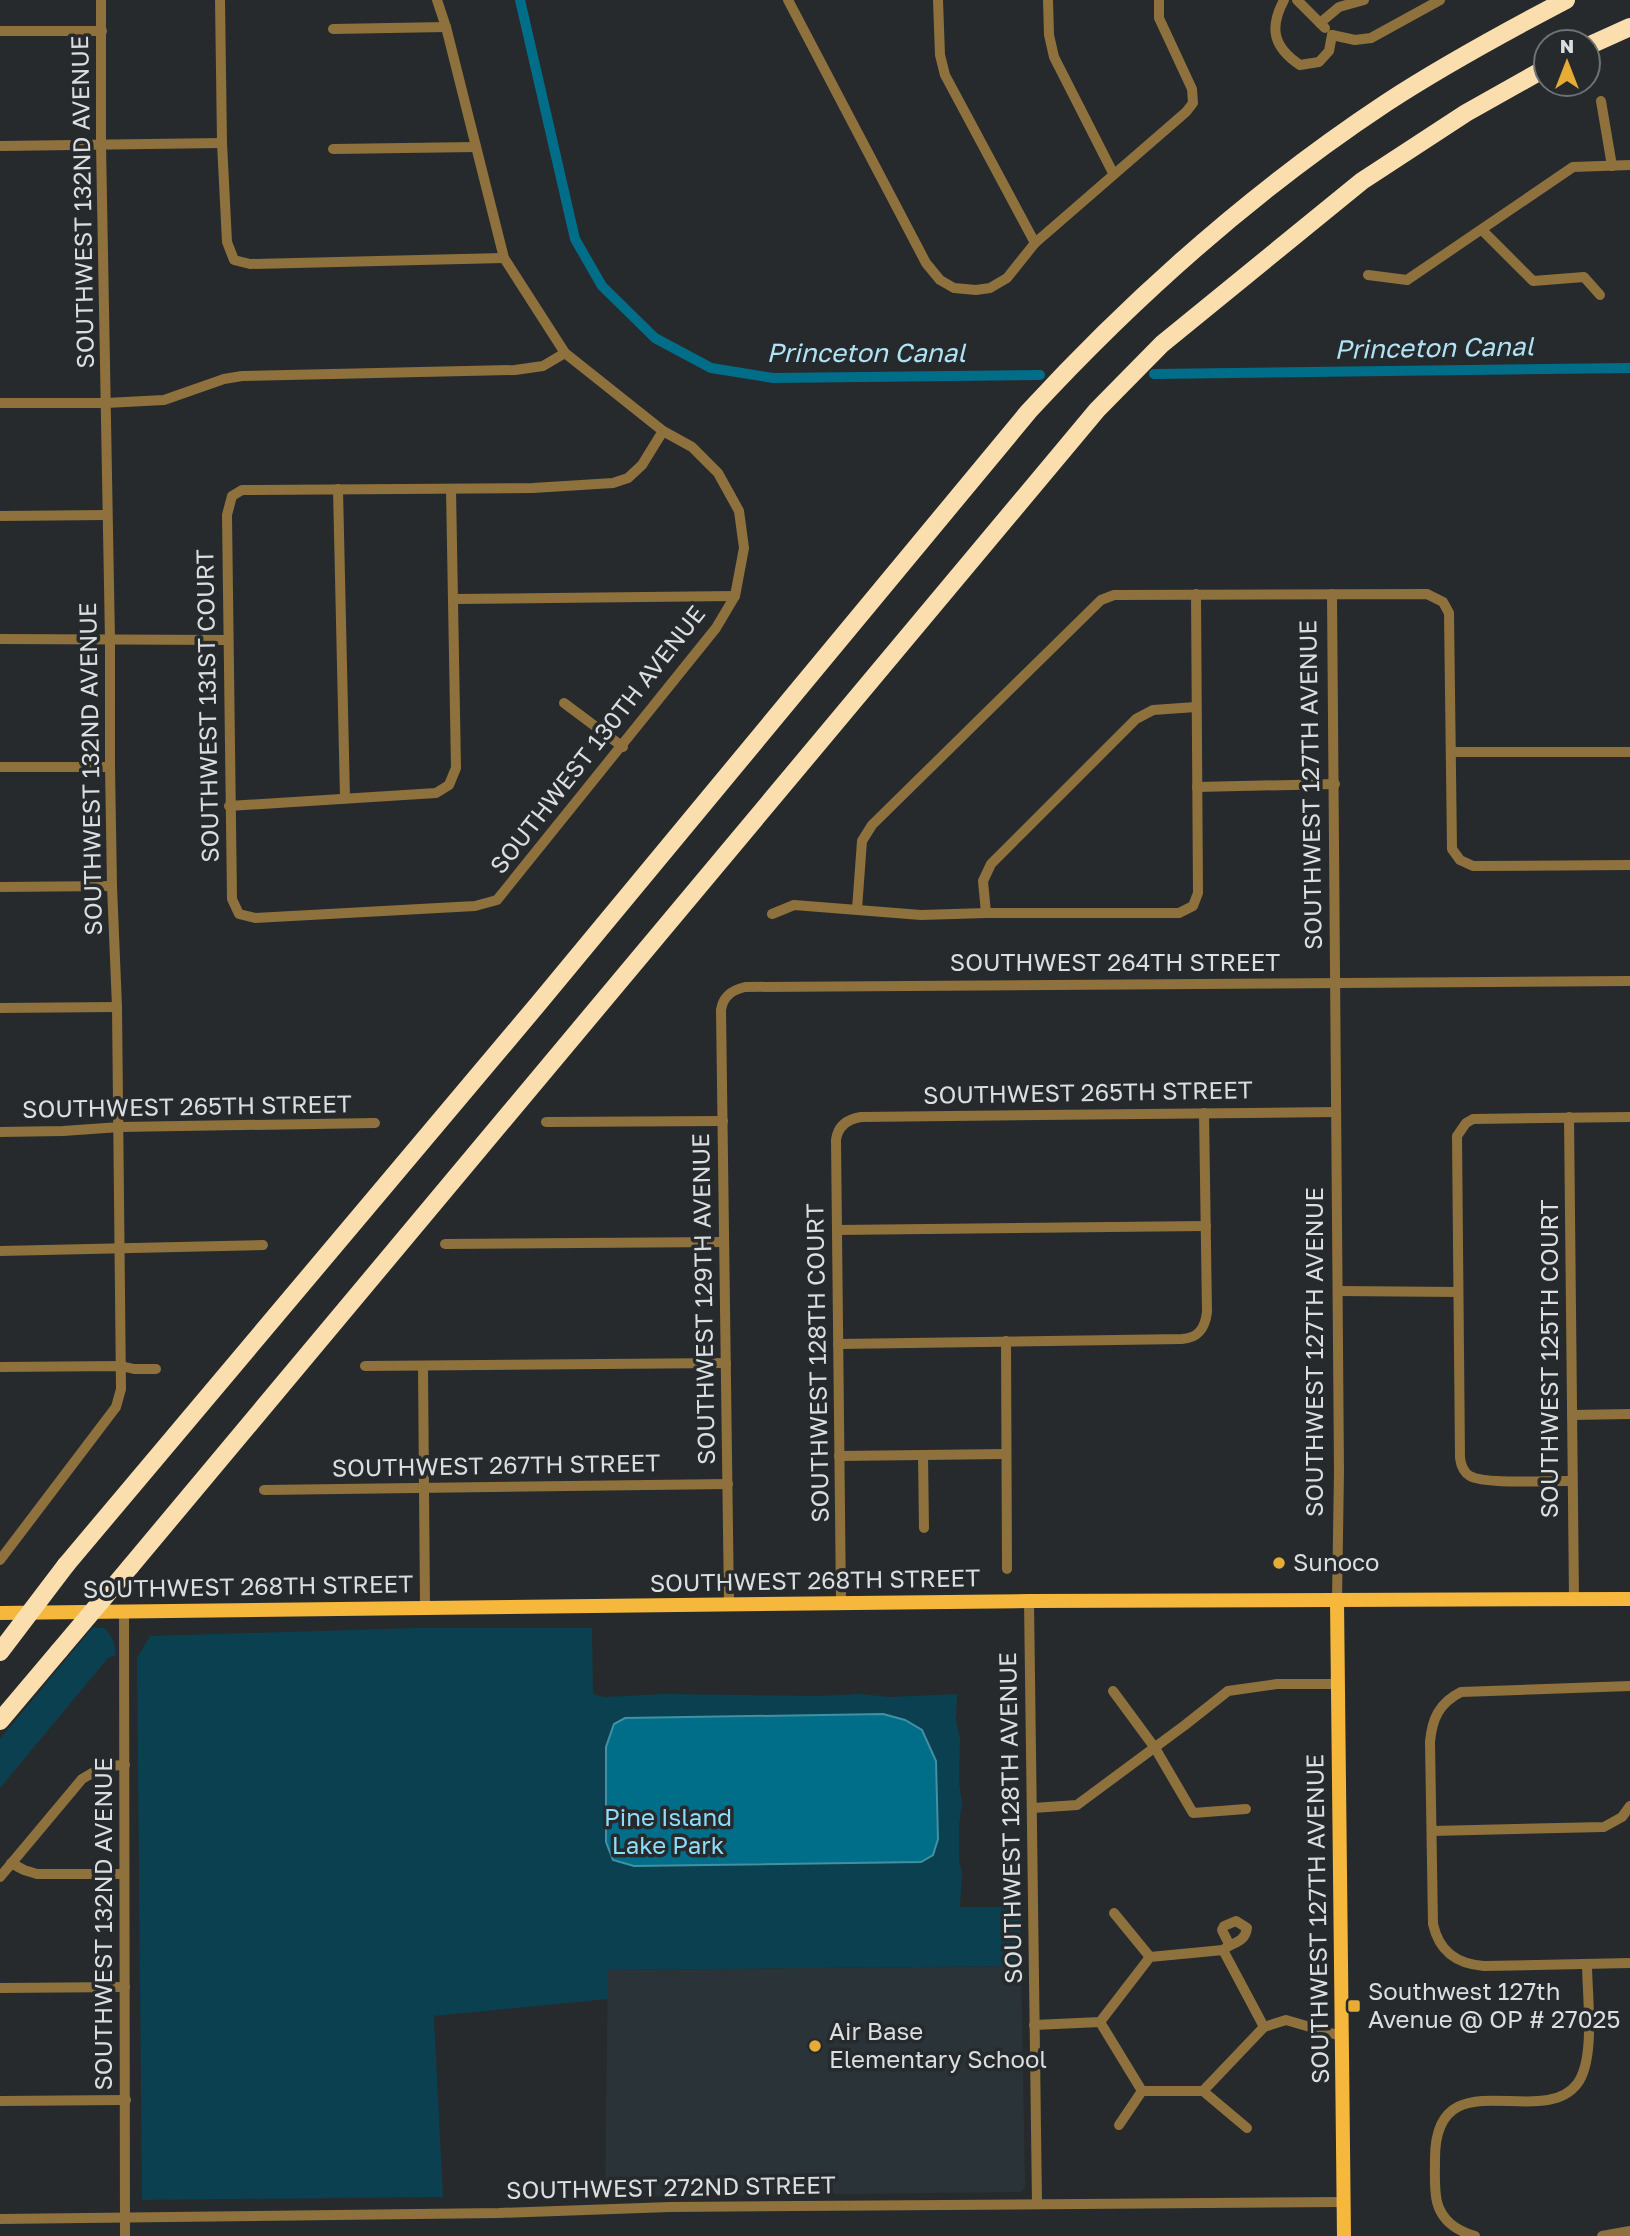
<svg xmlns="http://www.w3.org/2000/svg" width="1630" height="2236" font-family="'Golos Text',sans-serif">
  <rect width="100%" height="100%" fill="#262a2c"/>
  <polygon fill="#2a3438" points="1021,1966 1025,2187 1021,2192 605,2197 608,1970"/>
  <g fill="#0b4050">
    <polygon points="92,1628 105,1628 114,1641 116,1655 108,1658 0,1788 0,1739"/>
    <polygon points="417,1628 592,1628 593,1694 604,1697 665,1694 818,1696 859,1694 889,1697 957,1694 956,1720 960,1739 959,1783 962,1803 959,1825 959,1861 962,1873 960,1907 1020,1907 1021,1966 608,1970 608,1999 434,2016 443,2197 142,2200 137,1658 150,1636"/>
  </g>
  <polygon fill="#006e89" stroke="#4290a3" stroke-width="2" points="883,1714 905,1720 922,1730 936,1761 938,1839 933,1855 921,1862 634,1866 613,1860 606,1842 606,1747 614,1724 625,1718"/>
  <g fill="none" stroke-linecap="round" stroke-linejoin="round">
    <g stroke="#006e89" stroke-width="10">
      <polyline points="520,0 575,239 602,286 655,338 711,368 773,378 1040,375"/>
      <polyline points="1154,374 1630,368"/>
    </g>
    <g stroke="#8e713d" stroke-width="10">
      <polyline points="220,0 222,143 227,242 234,260 250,264 504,258"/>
      <polyline points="437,0 446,27 504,258 565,353 663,431 692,447 718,473 739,511 744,548 735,596 716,628 497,900 475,906 255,918 239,914 232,899 227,515 232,496 242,490 533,488 613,483 628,478 642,465 663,431"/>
      <polyline points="788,0 926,263 940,280 954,288 976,290 990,288 1007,278 1035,243 1186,112 1193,103 1192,89 1159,18 1159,0"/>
      <polyline points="938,0 940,55 945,75 1035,243"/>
      <polyline points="1048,0 1049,35 1054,57 1113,173"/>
      <path d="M1284,0C1269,28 1273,47 1300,65L1319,62L1329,51L1332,35"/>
      <polyline points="1297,0 1325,28"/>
      <polyline points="1320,23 1339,7 1364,0"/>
      <polyline points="333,29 446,27"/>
      <polyline points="0,31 102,31"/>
      <polyline points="1332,35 1355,40 1371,38 1440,0"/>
      <polyline points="1601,101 1612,166"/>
      <polyline points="0,146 222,143"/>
      <polyline points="333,149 476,147"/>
      <polyline points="1482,230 1533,281 1584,277 1600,295"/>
      <polyline points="1368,275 1407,280 1573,167 1630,165"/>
      <polyline points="0,403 106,403 164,400 224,379 242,376 515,370 543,366 565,353"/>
      <polyline points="338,489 345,798"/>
      <polyline points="0,516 107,515"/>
      <polyline points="1332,594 1339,1471 1337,1601"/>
      <polyline points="454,599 735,596"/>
      <polyline points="0,639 227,640"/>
      <polyline points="564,703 623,747"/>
      <polyline points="1451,752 1630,752"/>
      <polyline points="0,767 110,767"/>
      <polyline points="1197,787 1335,784"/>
      <polyline points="229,806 436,793 449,785 456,768 451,489"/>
      <polyline points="0,887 112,886"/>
      <polyline points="857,909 862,841 872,825 1101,600 1114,595 1427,594 1443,602 1449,613 1452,849 1460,860 1473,866 1630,865"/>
      <polyline points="986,913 983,881 991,864 1136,719 1153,710 1196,707"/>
      <polyline points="772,914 794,905 921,915 986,913 1179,913 1193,906 1198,893 1196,594"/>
      <polyline points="0,1008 117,1007"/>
      <polyline points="1569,1117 1574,1599"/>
      <polyline points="546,1122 723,1121"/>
      <polyline points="0,1132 63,1131 120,1127 375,1123"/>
      <polyline points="837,1230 1206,1226"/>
      <polyline points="445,1244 724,1242"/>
      <polyline points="0,1251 263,1245"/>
      <polyline points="1338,1291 1458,1292"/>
      <polyline points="1006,1341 1007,1569"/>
      <path d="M838,1344L1182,1339C1198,1338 1205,1329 1207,1312L1204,1113"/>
      <polyline points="365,1366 726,1363"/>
      <polyline points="423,1366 425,1608"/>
      <polyline points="0,1367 121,1366 134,1369 156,1369"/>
      <polyline points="1572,1415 1630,1414"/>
      <polyline points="923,1455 924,1528"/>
      <polyline points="839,1456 1005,1454"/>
      <path d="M1571,1481C1550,1480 1486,1485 1470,1476C1463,1472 1461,1466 1460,1458L1457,1136L1466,1123L1473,1119L1630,1117"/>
      <polyline points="264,1490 728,1484"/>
      <polyline points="0,1560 116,1407 121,1389 117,1007 112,886 110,767 110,640 101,144 101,0"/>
      <polyline points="1029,1601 1037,2203"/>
      <path d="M841,1603L836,1140C838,1125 848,1119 861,1117L1336,1112"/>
      <path d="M729,1604L721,1010C723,996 732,990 745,987L1630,981"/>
      <polyline points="124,1612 125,2236"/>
      <path d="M1630,1686L1461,1692C1439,1703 1432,1719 1430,1742L1433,1924C1439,1951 1456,1964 1484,1966L1630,1963"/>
      <polyline points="1113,1691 1155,1748 1193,1813 1246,1809"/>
      <polyline points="1033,1808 1077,1805 1185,1725 1228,1691 1277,1684 1338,1684"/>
      <polyline points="1432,1831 1604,1827 1622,1817 1630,1806"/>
      <polyline points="11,1863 24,1870 37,1874 124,1874"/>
      <polyline points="0,1877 82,1779 104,1766 125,1765"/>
      <polyline points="1114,1913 1150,1957"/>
      <path d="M1229,1944L1222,1930L1224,1926L1236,1921L1247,1928C1245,1943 1232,1942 1223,1950L1264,2027"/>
      <polyline points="0,1988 125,1987"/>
      <polyline points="1100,2022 1142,2091"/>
      <polyline points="1034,2025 1100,2022 1150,1957 1223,1950"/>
      <polyline points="1203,2091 1264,2027 1286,2020 1341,2036"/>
      <polyline points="0,2101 126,2100"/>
      <polyline points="1119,2125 1142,2091 1203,2091 1247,2128"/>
      <polyline points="0,2219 499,2213 670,2207 1343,2202"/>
      <path d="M1475,2236C1457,2231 1442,2221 1437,2202C1434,2189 1435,2174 1435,2160C1434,2056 1541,2131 1577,2084C1596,2060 1587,1994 1587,1964"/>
      <polyline points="1602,2236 1630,2231"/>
    </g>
    <g stroke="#f5b83c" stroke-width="14">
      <polyline points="1337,1601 1344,2236"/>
      <polyline points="0,1613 1029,1601 1630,1599"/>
    </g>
    <g stroke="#fbdead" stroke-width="18">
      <polyline points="1588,46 1630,27"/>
      <path d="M66,1565L538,1004L1029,411C1137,294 1253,191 1386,103C1444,65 1505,32 1566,0"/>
      <polyline points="130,1567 1097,410 1162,344 1362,181 1466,113 1546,68"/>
      <polyline points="0,1721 59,1651"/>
    </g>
    <g stroke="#fbdead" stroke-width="18">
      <polyline points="59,1651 130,1567"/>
      <polyline points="0,1652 66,1565"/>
    </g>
  </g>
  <g fill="#e7ac36" stroke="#262a2c" stroke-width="2.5">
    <circle cx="1279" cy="1563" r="7"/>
    <rect x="1347" y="1999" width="14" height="14" rx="3.5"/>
    <circle cx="815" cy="2046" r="7"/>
  </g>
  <g text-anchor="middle" stroke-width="7" stroke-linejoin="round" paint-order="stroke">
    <g font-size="24" fill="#dbdedf" stroke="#262a2c">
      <text transform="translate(83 202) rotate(-91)" y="8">SOUTHWEST 132ND AVENUE</text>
      <text transform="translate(208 706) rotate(-91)" y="8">SOUTHWEST 131ST COURT</text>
      <text transform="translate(598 740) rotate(-52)" y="8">SOUTHWEST 130TH AVENUE</text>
      <text transform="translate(91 769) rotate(-91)" y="8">SOUTHWEST 132ND AVENUE</text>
      <text transform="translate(1311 785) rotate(-91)" y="8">SOUTHWEST 127TH AVENUE</text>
      <text x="1115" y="971">SOUTHWEST 264TH STREET</text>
      <text transform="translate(1088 1093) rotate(-1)" y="8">SOUTHWEST 265TH STREET</text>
      <text transform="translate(187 1107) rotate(-1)" y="8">SOUTHWEST 265TH STREET</text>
      <text transform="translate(704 1299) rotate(-91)" y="8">SOUTHWEST 129TH AVENUE</text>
      <text transform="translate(1315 1352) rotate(-90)" y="8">SOUTHWEST 127TH AVENUE</text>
      <text transform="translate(1550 1359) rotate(-90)" y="8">SOUTHWEST 125TH COURT</text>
      <text transform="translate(818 1363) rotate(-91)" y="8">SOUTHWEST 128TH COURT</text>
      <text transform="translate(496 1466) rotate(-1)" y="8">SOUTHWEST 267TH STREET</text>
      <text transform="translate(815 1581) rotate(-1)" y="8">SOUTHWEST 268TH STREET</text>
      <text transform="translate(248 1587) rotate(-1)" y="8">SOUTHWEST 268TH STREET</text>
      <text transform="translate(1011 1818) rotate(-91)" y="8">SOUTHWEST 128TH AVENUE</text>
      <text transform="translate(1318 1919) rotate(-91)" y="8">SOUTHWEST 127TH AVENUE</text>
      <text transform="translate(104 1924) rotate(-90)" y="8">SOUTHWEST 132ND AVENUE</text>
      <text transform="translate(671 2188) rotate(-1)" y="8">SOUTHWEST 272ND STREET</text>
    </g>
    <g font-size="24" fill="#dbdedf" stroke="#262a2c" text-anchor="start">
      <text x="1293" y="1571">Sunoco</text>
      <text x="1368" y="2000">Southwest 127th<tspan x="1368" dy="28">Avenue @ OP # 27025</tspan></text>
      <text x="829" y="2040">Air Base<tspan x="829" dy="28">Elementary School</tspan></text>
    </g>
    <g font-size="24" fill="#8cddf9" stroke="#262a2c">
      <text x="668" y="1826">Pine Island<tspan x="668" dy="28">Lake Park</tspan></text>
    </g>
    <g font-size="26" font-style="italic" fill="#afe3f5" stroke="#262a2c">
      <text transform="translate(1434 348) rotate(-1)" y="9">Princeton Canal</text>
      <text x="866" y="362">Princeton Canal</text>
    </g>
  </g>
  <g transform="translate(1567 63)"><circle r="33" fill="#262a2c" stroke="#6e7274" stroke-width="2"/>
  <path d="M0-5L12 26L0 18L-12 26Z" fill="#e7ac36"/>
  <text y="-10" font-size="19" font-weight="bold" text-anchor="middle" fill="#dbdedf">N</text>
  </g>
</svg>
